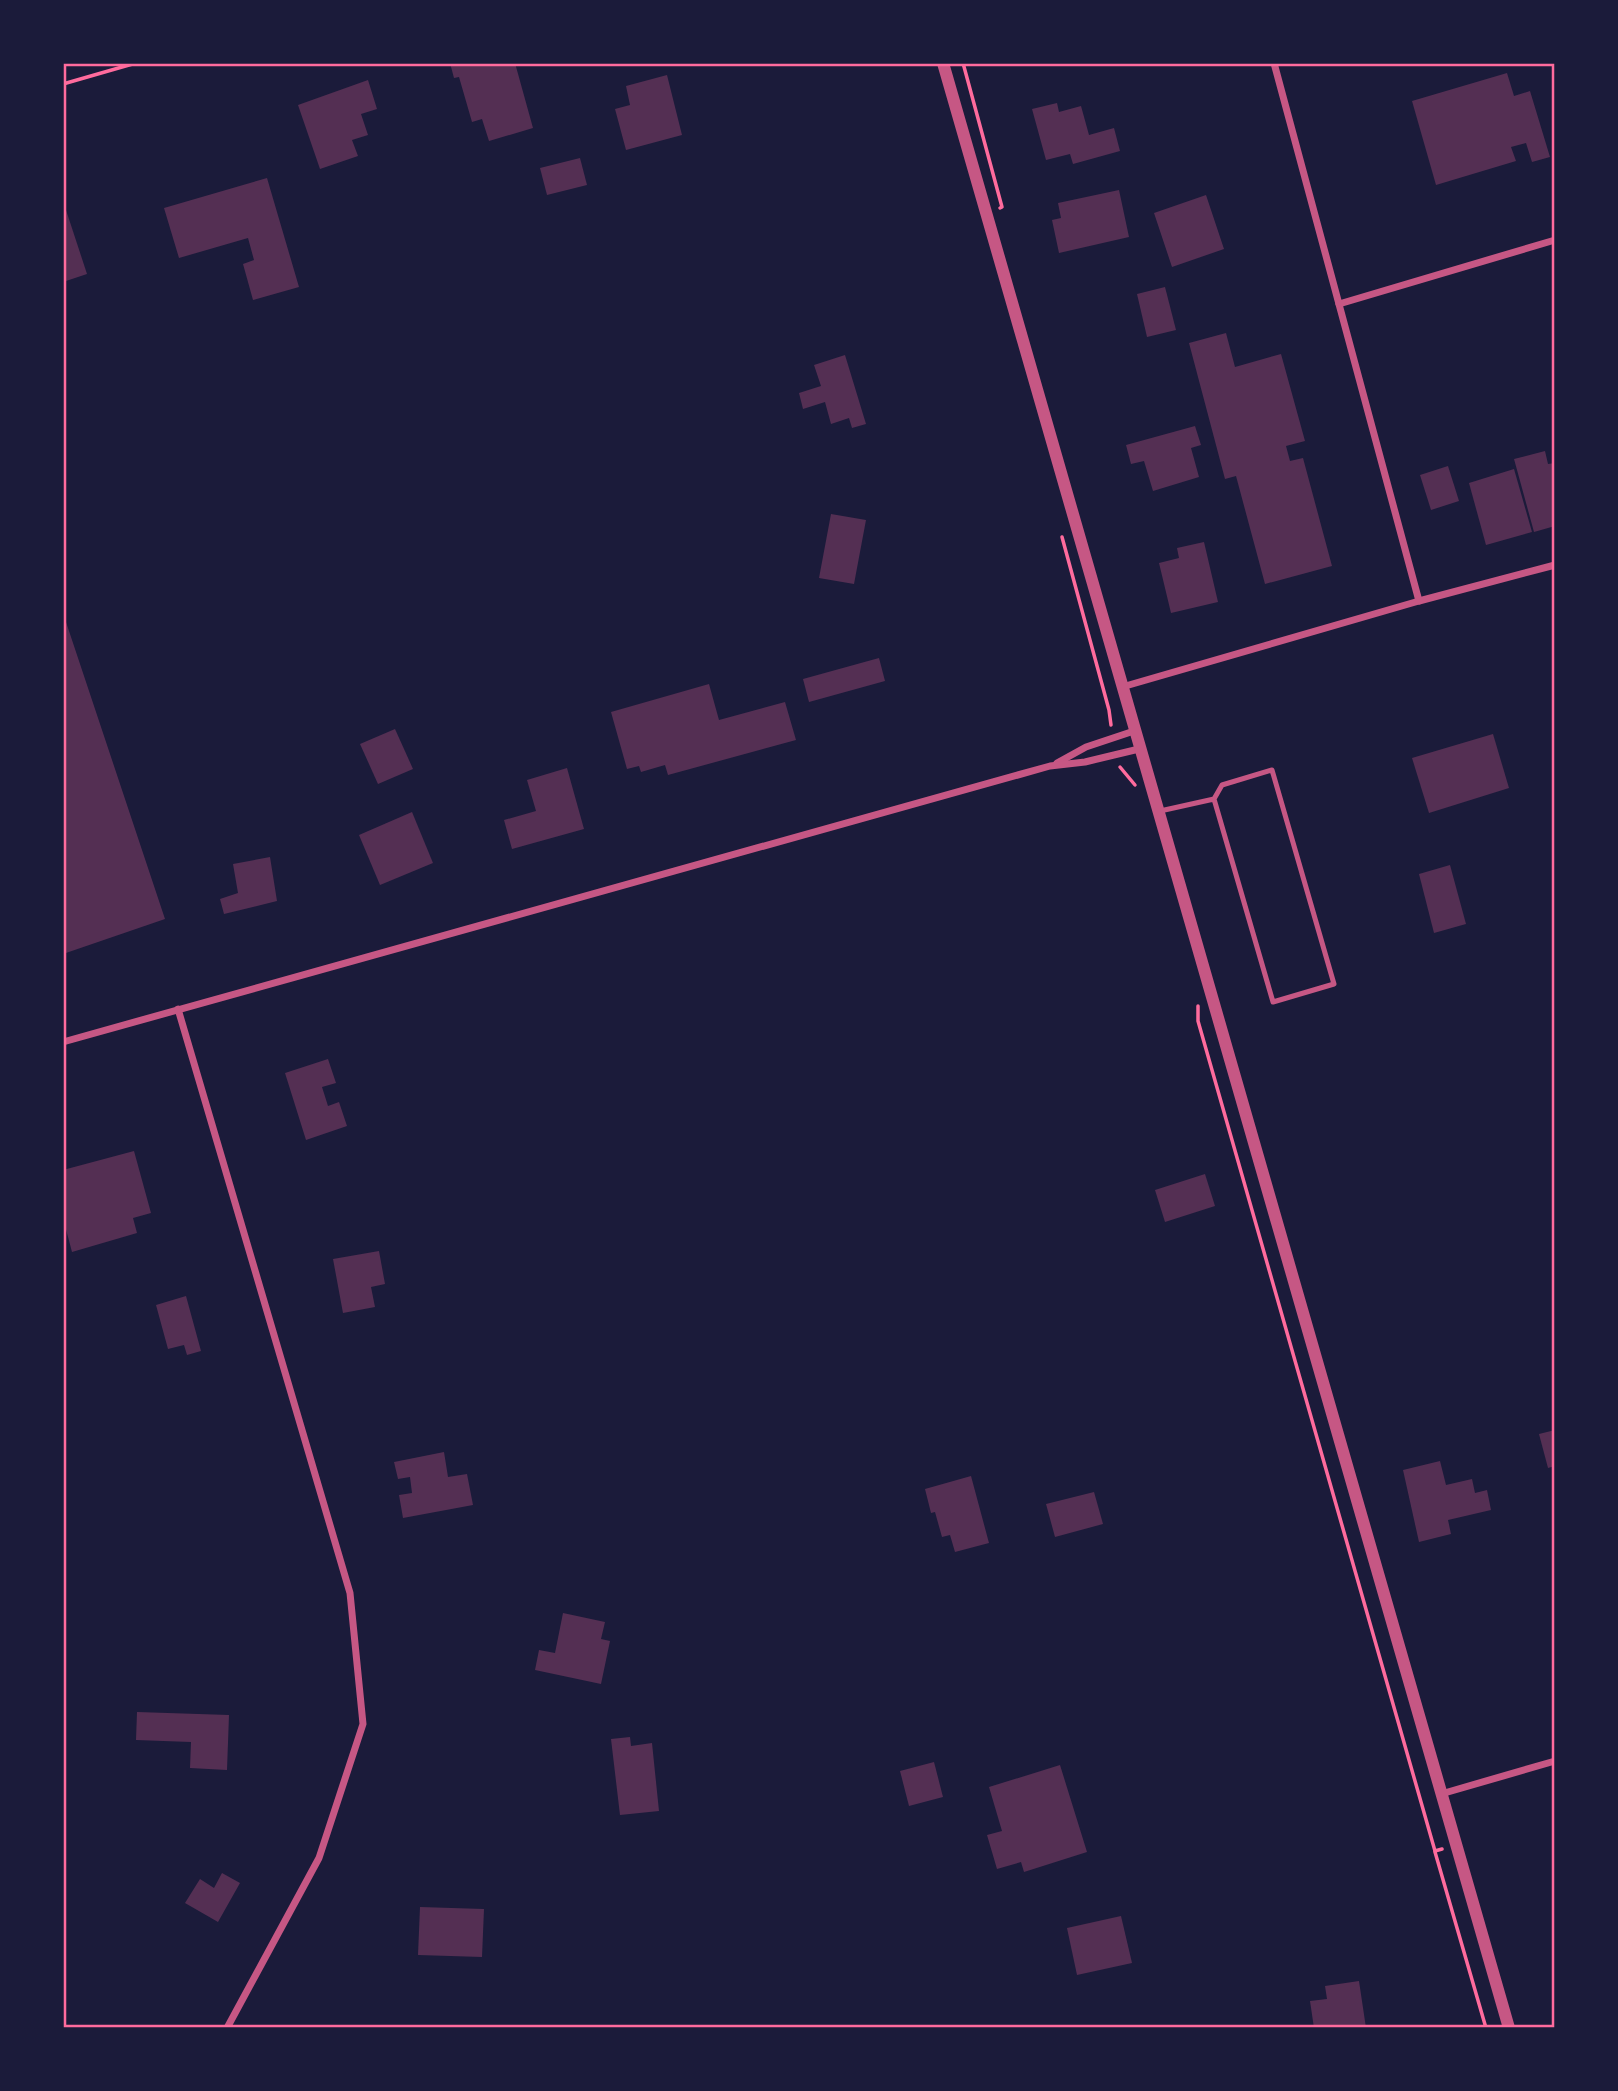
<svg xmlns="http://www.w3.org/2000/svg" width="1618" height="2091" font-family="'Roboto Condensed',sans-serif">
  <rect width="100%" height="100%" fill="#1b1b3a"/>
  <g fill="#542f53">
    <polygon points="450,63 515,63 533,128 489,141 482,119 472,122 459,77 454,78"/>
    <polygon points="1507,73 1514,96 1530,91 1550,157 1532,162 1526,143 1511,147 1516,161 1436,185 1412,101"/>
    <polygon points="667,75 682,135 626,150 615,109 630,105 626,86"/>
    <polygon points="368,80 377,109 361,114 368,135 352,140 358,156 320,169 298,105"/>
    <polygon points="1057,103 1059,112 1081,106 1089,135 1114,128 1120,151 1073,164 1070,154 1046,160 1032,109"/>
    <polygon points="580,158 587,185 547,195 540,168"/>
    <polygon points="267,178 299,287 253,300 243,264 254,260 248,238 179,258 164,208"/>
    <polygon points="1119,190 1129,237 1059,253 1052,220 1061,218 1058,203"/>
    <polygon points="1206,195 1224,249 1172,267 1154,213"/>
    <polygon points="66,210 87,274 63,282 63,211"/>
    <polygon points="1165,287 1176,330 1147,337 1137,294"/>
    <polygon points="1226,333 1235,367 1281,354 1305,441 1286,446 1290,461 1303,458 1332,566 1265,584 1236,476 1225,479 1189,343"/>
    <polygon points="845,355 866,424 852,428 849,418 831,424 825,402 803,409 799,393 821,386 814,365"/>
    <polygon points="1195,426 1201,445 1191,448 1199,477 1153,491 1144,461 1131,464 1126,445"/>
    <polygon points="1545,451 1548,464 1555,463 1555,526 1534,532 1514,459"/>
    <polygon points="1448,466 1459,501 1431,510 1420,475"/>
    <polygon points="1514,469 1532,532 1486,545 1469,483"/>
    <polygon points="831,514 866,520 854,584 819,578"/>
    <polygon points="1204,542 1218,602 1171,613 1159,563 1179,558 1177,548"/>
    <polygon points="63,613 165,919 63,954"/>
    <polygon points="879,658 885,681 809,702 803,679"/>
    <polygon points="709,684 719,720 785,702 796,740 668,775 665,765 641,772 639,766 627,769 611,712"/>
    <polygon points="395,729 413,769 378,784 360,744"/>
    <polygon points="1493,734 1509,788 1429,813 1412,758"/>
    <polygon points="567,768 584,829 512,849 504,820 536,811 527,780"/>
    <polygon points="412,812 433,863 380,885 359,835"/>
    <polygon points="270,857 277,901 224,914 220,899 238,893 233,864"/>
    <polygon points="1450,865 1466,924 1434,933 1419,874"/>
    <polygon points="328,1059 336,1083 322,1087 328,1106 339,1102 347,1126 306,1140 285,1073"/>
    <polygon points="134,1151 151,1213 133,1218 137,1233 72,1252 63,1218 63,1170"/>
    <polygon points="1205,1174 1215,1206 1165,1222 1155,1190"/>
    <polygon points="379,1251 385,1284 371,1287 375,1307 343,1313 333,1259"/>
    <polygon points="186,1296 201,1351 187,1355 184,1345 168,1349 156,1305"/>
    <polygon points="1555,1430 1555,1466 1548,1468 1539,1434"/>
    <polygon points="444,1452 448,1477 467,1474 473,1505 403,1518 399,1495 412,1493 410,1477 398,1479 394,1462"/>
    <polygon points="1440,1461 1446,1485 1472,1479 1475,1493 1487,1490 1491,1510 1448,1520 1451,1534 1419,1542 1403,1470"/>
    <polygon points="971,1476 989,1543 955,1552 950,1535 942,1537 935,1512 931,1513 925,1489"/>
    <polygon points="1094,1492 1103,1524 1055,1537 1046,1504"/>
    <polygon points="563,1613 605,1622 601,1639 610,1641 601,1684 535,1670 539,1650 555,1653"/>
    <polygon points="137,1712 229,1715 227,1770 190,1768 191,1742 136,1740"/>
    <polygon points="630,1737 631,1746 652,1743 659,1811 620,1815 611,1739"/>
    <polygon points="934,1762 943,1797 909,1806 900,1771"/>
    <polygon points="1060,1765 1087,1852 1024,1872 1021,1862 997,1869 987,1835 1002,1831 989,1787"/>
    <polygon points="222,1873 240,1883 218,1922 185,1903 200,1879 214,1888"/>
    <polygon points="420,1907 484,1909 482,1957 418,1955"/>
    <polygon points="1121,1916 1132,1963 1077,1975 1067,1928"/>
    <polygon points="1359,1981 1366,2028 1314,2028 1310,2001 1327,1999 1325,1986"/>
  </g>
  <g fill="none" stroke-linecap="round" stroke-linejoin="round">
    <g stroke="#ff6b9d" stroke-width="3.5">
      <polyline points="963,63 1002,207 1000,208"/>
      <polyline points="63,84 136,63"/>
      <polyline points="1062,537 1109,710 1111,725"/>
      <polyline points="1120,767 1135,785"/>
      <polyline points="1198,1006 1198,1021 1435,1851 1442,1849"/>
      <polyline points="1435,1852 1486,2028"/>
    </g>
    <polyline stroke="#c65784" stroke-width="5" points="1160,811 1214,799 1273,1002 1334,984 1272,770 1222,785 1214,799"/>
    <g stroke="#c65784" stroke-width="7">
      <polyline points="1274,63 1419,601"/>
      <polyline points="1339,304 1555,240"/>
      <polyline points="1122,687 1419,601 1555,565"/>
      <polyline points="1057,763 1086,747 1134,731"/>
      <polyline points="178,1009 350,1593 363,1724 319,1858 227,2028"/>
      <polyline points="63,1042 1050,766 1085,762 1139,749"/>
      <polyline points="1441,1794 1555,1761"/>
    </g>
    <polyline stroke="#c65784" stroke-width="12" points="943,63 1509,2028"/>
  </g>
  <rect width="1618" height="2091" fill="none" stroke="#1b1b3a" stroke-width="130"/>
  <rect x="65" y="65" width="1488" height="1961" fill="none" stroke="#ff6b9d" stroke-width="2.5"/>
</svg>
